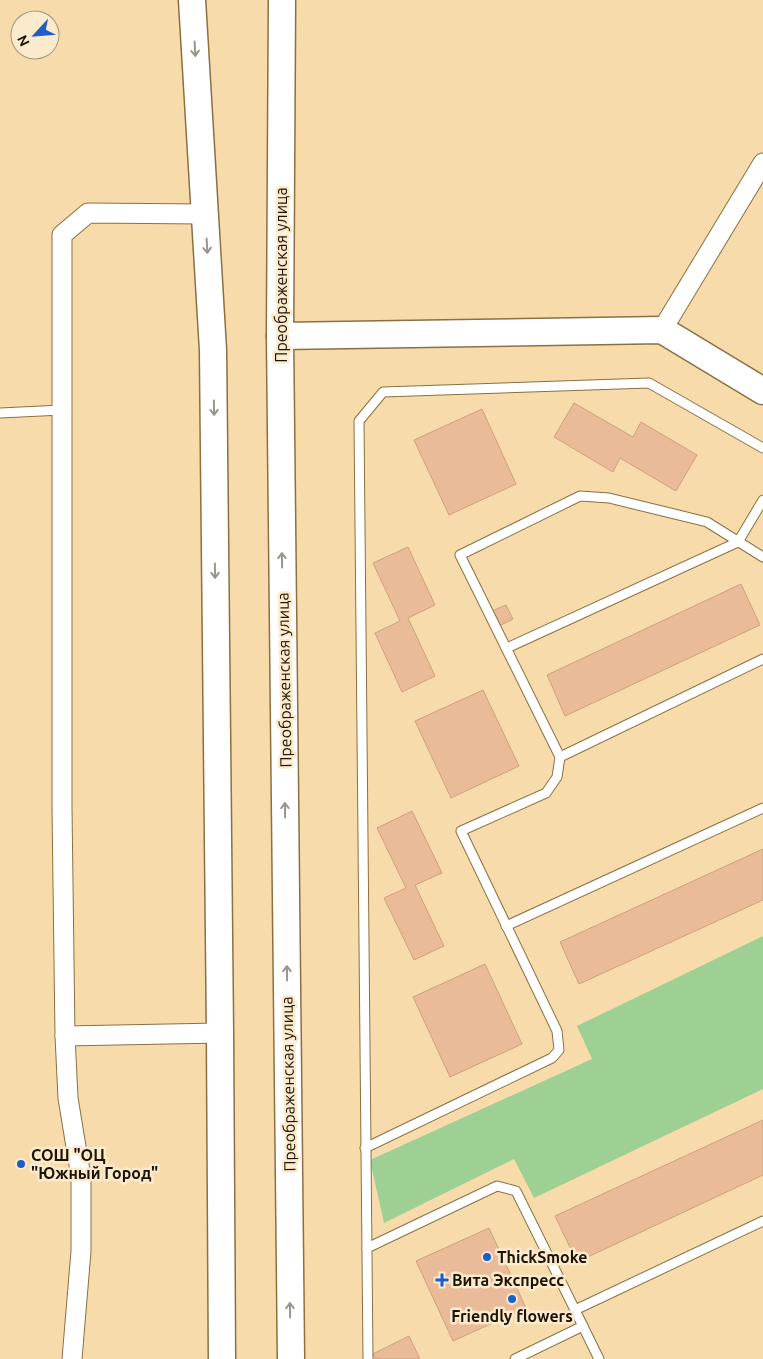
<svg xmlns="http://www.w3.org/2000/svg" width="763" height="1359" font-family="Ubuntu,sans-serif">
  <rect width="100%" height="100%" fill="#f8dbab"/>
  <polygon fill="#9fd093" points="763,936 763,1089 534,1198 514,1159 384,1223 370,1160 592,1059 577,1026"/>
  <g fill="#e9bb98" stroke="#cda17f">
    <polygon points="574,403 633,437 641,422 697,455 676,491 620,458 613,472 554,437"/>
    <polygon points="482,409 516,484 449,515 414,440"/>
    <polygon points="408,547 435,605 408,618 435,676 402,692 375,633 400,621 373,563"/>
    <polygon points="741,584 760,625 565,716 547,675"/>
    <polygon points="506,605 513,619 499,626 492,611"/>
    <polygon points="483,690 519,766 451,798 415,721"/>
    <polygon points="412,811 442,873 415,885 444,946 414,960 384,898 406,888 377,828"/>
    <polygon points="763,849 763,900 579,984 560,942"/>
    <polygon points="485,964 522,1044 450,1077 413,997"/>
    <polygon points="763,1120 763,1175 577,1262 555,1216"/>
    <polygon points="489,1228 526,1308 453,1341 416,1261"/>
    <polygon points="409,1336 420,1359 375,1359 373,1354"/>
  </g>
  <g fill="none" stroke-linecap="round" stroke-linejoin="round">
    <g stroke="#8a7043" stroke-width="11">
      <g id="lane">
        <polyline points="0,413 62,410"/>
        <polyline points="507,648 738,542 763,500"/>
        <polyline points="560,757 763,659"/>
        <polyline points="506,926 763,808"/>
        <polyline points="365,1148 552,1058 559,1050 557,1031 461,831 546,793 557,777 560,757 460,555 580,496 609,498 707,522 763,557"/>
        <polyline points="367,1248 497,1186 516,1191 575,1310"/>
        <polyline points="368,1359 359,421 383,392 649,383 763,448"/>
        <polyline points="515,1359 583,1326"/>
        <polyline points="599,1359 575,1310 763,1221"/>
      </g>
    </g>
    <g stroke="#8a7043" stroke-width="21">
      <g id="street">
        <polyline points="662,330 763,163"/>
        <polyline points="65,1036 220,1033"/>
        <polyline points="72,1359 81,1251 81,1177 68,1098 65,1036 62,808 62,235 88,213 205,214"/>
      </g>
    </g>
    <g stroke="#8a7043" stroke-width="29">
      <g id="secondary">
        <polyline points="192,0 213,350 220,1033 222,1359"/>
        <polyline points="282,0 280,336 291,1359"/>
        <polyline points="280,336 662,330 763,391"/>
      </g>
    </g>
    <use href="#lane" stroke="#fff" stroke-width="9"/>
    <use href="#street" stroke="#fff" stroke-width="19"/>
    <use href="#secondary" stroke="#fff" stroke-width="26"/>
  </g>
  <defs><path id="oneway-shaft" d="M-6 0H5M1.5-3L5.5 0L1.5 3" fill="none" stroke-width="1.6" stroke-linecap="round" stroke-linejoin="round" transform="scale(1.25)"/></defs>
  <g stroke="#99958d">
    <use href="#oneway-shaft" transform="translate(195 49) rotate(87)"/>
    <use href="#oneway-shaft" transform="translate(207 246) rotate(87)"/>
    <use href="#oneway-shaft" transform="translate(214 408) rotate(89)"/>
    <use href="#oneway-shaft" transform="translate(282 560) rotate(-91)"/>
    <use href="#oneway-shaft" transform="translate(215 571) rotate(89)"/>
    <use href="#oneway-shaft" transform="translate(285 810) rotate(-91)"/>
    <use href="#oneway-shaft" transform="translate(287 973) rotate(-91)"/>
    <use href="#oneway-shaft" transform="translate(290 1310) rotate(-91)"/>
  </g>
  <g fill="#1a5fcb" stroke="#fceacd" stroke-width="2">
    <circle cx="21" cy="1164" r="5"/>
    <circle cx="487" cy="1257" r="5"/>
    <path d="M439.5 1272.5h5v5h5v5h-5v5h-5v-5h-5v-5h5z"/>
    <circle cx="512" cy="1299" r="5"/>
  </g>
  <g text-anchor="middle" stroke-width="5" stroke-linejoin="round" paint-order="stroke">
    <g font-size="16" fill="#1d1302" stroke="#fceacd">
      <text transform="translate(281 275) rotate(-90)" y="6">Преображенская улица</text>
      <text transform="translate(284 680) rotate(-91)" y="6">Преображенская улица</text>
      <text transform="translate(288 1084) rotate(-91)" y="6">Преображенская улица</text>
    </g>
    <g font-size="16" font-weight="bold" fill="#1d1302" stroke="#fceacd" text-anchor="start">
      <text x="31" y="1161">СОШ "ОЦ<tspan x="31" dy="18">"Южный Город"</tspan></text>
      <text x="497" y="1263">ThickSmoke</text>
      <text x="452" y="1286">Вита Экспресс</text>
      <text x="512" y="1322" text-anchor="middle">Friendly flowers</text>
    </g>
  </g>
  <g transform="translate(35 35) rotate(244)"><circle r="24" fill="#fceacd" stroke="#a3947c"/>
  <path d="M0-4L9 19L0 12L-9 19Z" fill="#1a5fcb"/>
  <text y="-8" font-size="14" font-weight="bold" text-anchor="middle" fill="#1d1302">N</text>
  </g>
</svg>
